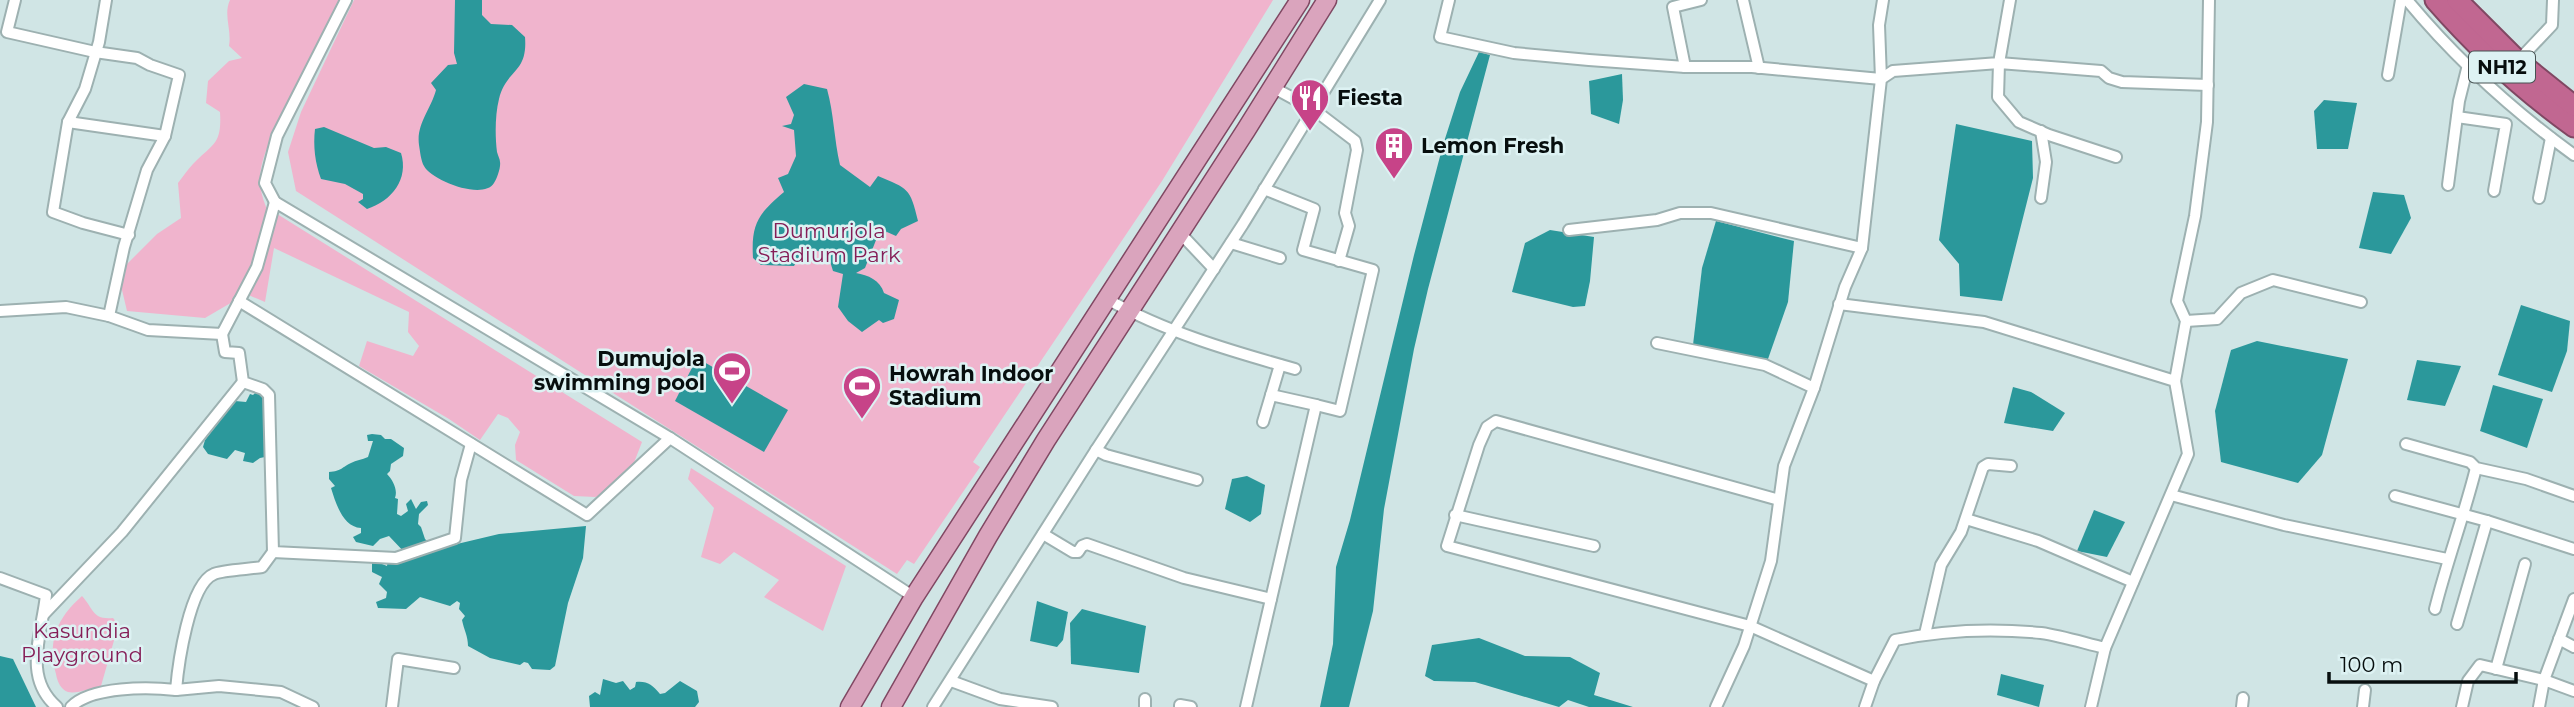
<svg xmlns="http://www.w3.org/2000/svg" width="2574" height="707" font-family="Montserrat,sans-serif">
  <rect width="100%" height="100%" fill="#d0e5e5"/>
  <g fill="#f0b4cd">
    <path d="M230,0H341L267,148C259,169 257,185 266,207L642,442L623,491L595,497L574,496L516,460L515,445L520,432L508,418L498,414L480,440L449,419L359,366L367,341L413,356L419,346L408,332L409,312L274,248L265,302L246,294L205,318L127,311L118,273L157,234L181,218L178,183C183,177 187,170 193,164C213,143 222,145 220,112L206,103L208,81L229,61L242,58L229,46C232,30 223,15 230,0Z"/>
    <polygon points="354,0 1273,0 1162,181 973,462 980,467 914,564 907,560 897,574 296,191 288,152 301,112"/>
    <polygon points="691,468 846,566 823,631 764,597 779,580 734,552 720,564 701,557 714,508 688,479"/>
    <path d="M82,596C94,609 92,620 113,618L117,623V630L101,686C92,688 77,694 68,692C61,690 57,681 56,674C47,641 57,618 82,596Z"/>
  </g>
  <g fill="#2b989b">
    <path d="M455,0H482V15L491,24L512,25L525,37C528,74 506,69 499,99C495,115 495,136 497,152C498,156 500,159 500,162C501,167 497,179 494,183C483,201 431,180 424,166C421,161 420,151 419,145C416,124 431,109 436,90L431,83L448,65L457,64L454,53Z"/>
    <polygon points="1479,52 1490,55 1428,289 1414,349 1384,509 1373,611 1349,707 1320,707 1333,644 1336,567 1350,520 1414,255 1443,145 1460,92"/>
    <polygon points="1622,74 1623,100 1619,124 1591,114 1589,81"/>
    <path d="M804,84L827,89C834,114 834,139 840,165L870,187L878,176C908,189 910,187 918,221L901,229L896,236L887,232L878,235L865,268L856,273C868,275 880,280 884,293L899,300L894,319L883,323L879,320L862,332L848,321L838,307L843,274L833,271L829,258L824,257L821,252L805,247L794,266L761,265L753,258C751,224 758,214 784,192L778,178L788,174L796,156L794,130L782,126L791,124L794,115L786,97Z"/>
    <polygon points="2324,100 2357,103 2348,149 2317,149 2314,111"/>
    <polygon points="1956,124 2032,141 2033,178 2002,301 1960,296 1959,264 1939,240"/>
    <path d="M324,127L374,148L386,147L401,153C409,179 392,201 367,209L358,202L363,199V194L345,184L321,179C315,163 313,146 315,129Z"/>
    <polygon points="2373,192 2404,195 2411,218 2391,254 2359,248"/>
    <polygon points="1716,221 1794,241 1788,302 1768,359 1693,345 1702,268"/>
    <polygon points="1550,230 1594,237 1590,281 1585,306 1573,307 1512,292 1525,243"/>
    <polygon points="2521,305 2570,321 2567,351 2552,392 2498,375"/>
    <polygon points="2257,341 2348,359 2322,455 2298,483 2221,462 2215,411 2231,350"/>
    <polygon points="697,358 788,410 764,452 675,401"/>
    <polygon points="2417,360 2461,366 2445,406 2407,400"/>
    <polygon points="2493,385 2543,399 2527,448 2480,431"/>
    <polygon points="2013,387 2031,392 2065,413 2053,431 2004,423"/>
    <polygon points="258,390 266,399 265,457 260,458 253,463 243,461 245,453 235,450 227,459 208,454 203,447 205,440 235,401 246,402 250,394 253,395"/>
    <path d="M372,434L381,435L385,439H391L404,448L403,456L391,464L390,471L387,474C393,480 398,490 395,498L398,499L397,514L401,516L408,511L406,504L411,499L416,509L421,502L427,501L428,505L419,514L418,524L421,527L425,539L436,549L499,534L586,526L583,558L568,603L555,666L550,670L532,669L528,663L524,662L520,665L490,658L468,646C468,636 464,630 462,620L465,616L459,609L460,603L457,601L450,606L420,597L406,609L378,608L376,602L386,598L387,592L379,584L382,577L372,572V560L387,566L388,560L407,555L389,536L380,539L373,546L356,542L353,537L361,533V528C343,527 336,504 331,488L335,486L329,479V472C342,471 342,467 351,463C356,460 362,460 368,457L373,441H368L367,435Z"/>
    <polygon points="1247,476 1265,485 1261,514 1250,522 1225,509 1232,479"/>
    <polygon points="2094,510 2125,522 2107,557 2077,551"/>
    <polygon points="1037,601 1068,612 1063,640 1057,647 1030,641"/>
    <polygon points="1082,609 1146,626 1139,673 1071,664 1070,623"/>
    <polygon points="1479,638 1525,656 1570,657 1600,673 1594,695 1633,707 1589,707 1568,700 1559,707 1475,682 1434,681 1425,676 1432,645"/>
    <polygon points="0,656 13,659 36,707 0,707"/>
    <polygon points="2001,674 2044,685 2039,707 1997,695"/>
    <path d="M603,679L616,683L623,681L630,690L635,687L636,682C648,681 652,685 660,694L665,693L680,681L697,691L699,702L695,707H590L589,696L595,692L600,695Z"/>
  </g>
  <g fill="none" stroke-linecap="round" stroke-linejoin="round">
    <g stroke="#9db1b1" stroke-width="14">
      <g id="street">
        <polyline points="15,0 7,32 95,52 137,58 150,65 179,75 165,136 147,170 124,247 109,316"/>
        <polyline points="106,0 99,42 85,89 68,122 53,212 83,223 129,235"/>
        <polyline points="346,0 277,136 265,183 275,202 670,438 914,597"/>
        <polyline points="1449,0 1440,37 1514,53 1589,60 1685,67 1752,67 1881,79 1879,25 1883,0"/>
        <polyline points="1743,0 1759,68"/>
        <path d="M2407,0C2456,59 2512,110 2574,155"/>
        <polyline points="2518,61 2552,25 2553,0"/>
        <polyline points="1685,67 1673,7 1701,0"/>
        <polyline points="2388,75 2401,0"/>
        <polyline points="1272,87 1313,109 1355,141 1357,150 1345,213 1349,226 1339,261"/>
        <polyline points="2457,117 2506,124 2494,191"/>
        <polyline points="68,122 165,136"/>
        <polyline points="2116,157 2049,135 2019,122 1998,97 1999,63 2101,71 2109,78 2122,82 2208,85"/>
        <polyline points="2448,185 2459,101 2468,65"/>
        <polyline points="2041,198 2046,162 2041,131"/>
        <polyline points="2539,198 2551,138"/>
        <polyline points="1569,230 1657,220 1680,213 1711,213 1862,248"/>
        <polyline points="1180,233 1214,269"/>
        <polyline points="1231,243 1280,258"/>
        <path d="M1107,299C1165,332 1231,351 1295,369"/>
        <polyline points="239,301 587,515 670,438"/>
        <polyline points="1839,304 1984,322 2175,381 2188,454 2105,648"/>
        <polyline points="0,311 66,307 109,316 148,330 222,334 257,267 275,202"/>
        <polyline points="2186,321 2217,319 2241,293 2273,280 2361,302"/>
        <polyline points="222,334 225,352 239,353 243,382 263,389 269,395 273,552 396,558 455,538 461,480 471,444"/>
        <polyline points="1657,343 1765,365 1814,388"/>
        <polyline points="2175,381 2186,321 2177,301 2195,216 2207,122 2209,0"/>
        <polyline points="1271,395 1316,405"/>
        <polyline points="1263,422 1280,365"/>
        <polyline points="2406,444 2470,462 2476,468 2526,479 2574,496"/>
        <polyline points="1197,480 1106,455 1096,450 1243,224 1380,0"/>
        <polyline points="2171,495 2284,525 2447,559"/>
        <polyline points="2395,496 2487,521 2574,549"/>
        <path d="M1779,500L1496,421L1487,427L1479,445L1447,546L1750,626L1874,681L1895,640C1944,630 1992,628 2041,633C2062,636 2084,643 2105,648L2091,707"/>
        <polyline points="1455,515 1594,546"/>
        <polyline points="1966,519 2038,541 2133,582"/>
        <polyline points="1043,534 1073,552 1078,552 1082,546 1087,544 1184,578 1271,599"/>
        <path d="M0,578L46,595C42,634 22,677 57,707"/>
        <path d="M2435,609C2447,561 2464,516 2476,468"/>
        <polyline points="44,614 122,532 243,382"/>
        <polyline points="2457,624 2487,521"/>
        <polyline points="1925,634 1941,565 1961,532 1983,467 1988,464 2011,466"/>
        <polyline points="2559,639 2574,647"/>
        <polyline points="2496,669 2525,564"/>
        <polyline points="951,681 1000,699 1052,707"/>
        <polyline points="176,690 219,686 281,692 313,707"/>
        <polyline points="1145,699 1145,707"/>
        <path d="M71,707C91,686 149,687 176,690C178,666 189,584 214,574C222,570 251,569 262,567L273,552"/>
        <polyline points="392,707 398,659 454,668"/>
        <polyline points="933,707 1096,450"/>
        <polyline points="1180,707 1180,705 1191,707"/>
        <polyline points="1246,707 1316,405 1340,411 1373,270 1303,250 1314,209 1264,189"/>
        <polyline points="1716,707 1744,646 1771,561 1784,466 1814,388 1845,287 1862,248 1881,79 1893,71 1999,63 2010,0"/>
        <polyline points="1865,707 1874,681"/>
        <polyline points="2242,707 2243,698"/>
        <polyline points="2363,707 2365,690"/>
        <polyline points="2462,707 2468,681 2480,665 2544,680 2574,691"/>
        <polyline points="2539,707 2544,680 2574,599"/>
      </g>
    </g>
    <g stroke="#804863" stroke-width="21">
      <g id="primary">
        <polyline points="850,707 914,597 1300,0"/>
        <polyline points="891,707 988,536 1046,440 1246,130 1327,0"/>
      </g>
    </g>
    <g stroke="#804863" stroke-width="23">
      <g id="highway">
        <path d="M2435,0C2476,47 2524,91 2574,127"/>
        <polyline points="2457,0 2518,61 2574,106"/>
      </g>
    </g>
    <use href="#street" stroke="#fff" stroke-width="10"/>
    <use href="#primary" stroke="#daa4bd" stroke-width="18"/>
    <use href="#highway" stroke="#c16791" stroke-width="19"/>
  </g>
  <defs>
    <g id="restaurant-pin" transform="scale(2.0125)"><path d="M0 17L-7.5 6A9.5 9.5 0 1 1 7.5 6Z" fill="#c74388" stroke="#ddf2f3"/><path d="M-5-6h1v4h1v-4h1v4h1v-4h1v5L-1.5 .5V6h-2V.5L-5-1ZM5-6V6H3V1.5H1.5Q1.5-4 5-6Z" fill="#fff"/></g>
    <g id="building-pin" transform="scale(2.0125)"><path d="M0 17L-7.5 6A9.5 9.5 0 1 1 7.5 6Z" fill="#c74388" stroke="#ddf2f3"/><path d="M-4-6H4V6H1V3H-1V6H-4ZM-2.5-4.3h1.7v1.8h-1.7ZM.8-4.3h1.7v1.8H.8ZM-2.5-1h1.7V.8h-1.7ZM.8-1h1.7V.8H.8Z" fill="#fff"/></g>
    <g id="stadium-pin" transform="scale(2.0125)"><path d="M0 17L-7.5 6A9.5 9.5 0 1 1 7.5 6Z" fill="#c74388" stroke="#ddf2f3"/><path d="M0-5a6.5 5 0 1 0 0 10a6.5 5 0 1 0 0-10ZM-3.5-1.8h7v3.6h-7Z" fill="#fff"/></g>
  </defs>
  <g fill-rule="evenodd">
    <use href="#restaurant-pin" x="1310" y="98"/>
    <use href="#building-pin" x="1394" y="146"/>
    <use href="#stadium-pin" x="732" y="371"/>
    <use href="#stadium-pin" x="862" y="386"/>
  </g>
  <g text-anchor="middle" stroke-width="5" stroke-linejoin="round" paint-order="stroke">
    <rect fill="#ddf2f3" stroke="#475253" stroke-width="2" x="2469" y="51.5" width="66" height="31" rx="5"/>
    <g font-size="19" font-weight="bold" fill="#070e0e">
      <text x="2502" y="74">NH12</text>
    </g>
    <g font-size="21" font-weight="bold" fill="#070e0e" stroke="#ddf2f3" text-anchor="start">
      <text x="1337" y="105">Fiesta</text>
      <text x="1421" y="153">Lemon Fresh</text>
      <text x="705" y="366" text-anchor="end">Dumujola<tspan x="705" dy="24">swimming pool</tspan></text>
      <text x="889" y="381">Howrah Indoor<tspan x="889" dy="24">Stadium</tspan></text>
    </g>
    <g font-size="21" fill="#851e57" stroke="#ddf2f3">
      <text x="829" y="238">Dumurjola<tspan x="829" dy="24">Stadium Park</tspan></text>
      <text x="82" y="638">Kasundia<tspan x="82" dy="24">Playground</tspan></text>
    </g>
  </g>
  <path d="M2329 672v10h187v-10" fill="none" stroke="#070e0e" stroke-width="3.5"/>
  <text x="2340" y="672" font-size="21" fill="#070e0e" stroke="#ddf2f3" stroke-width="5" paint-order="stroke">100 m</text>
</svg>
